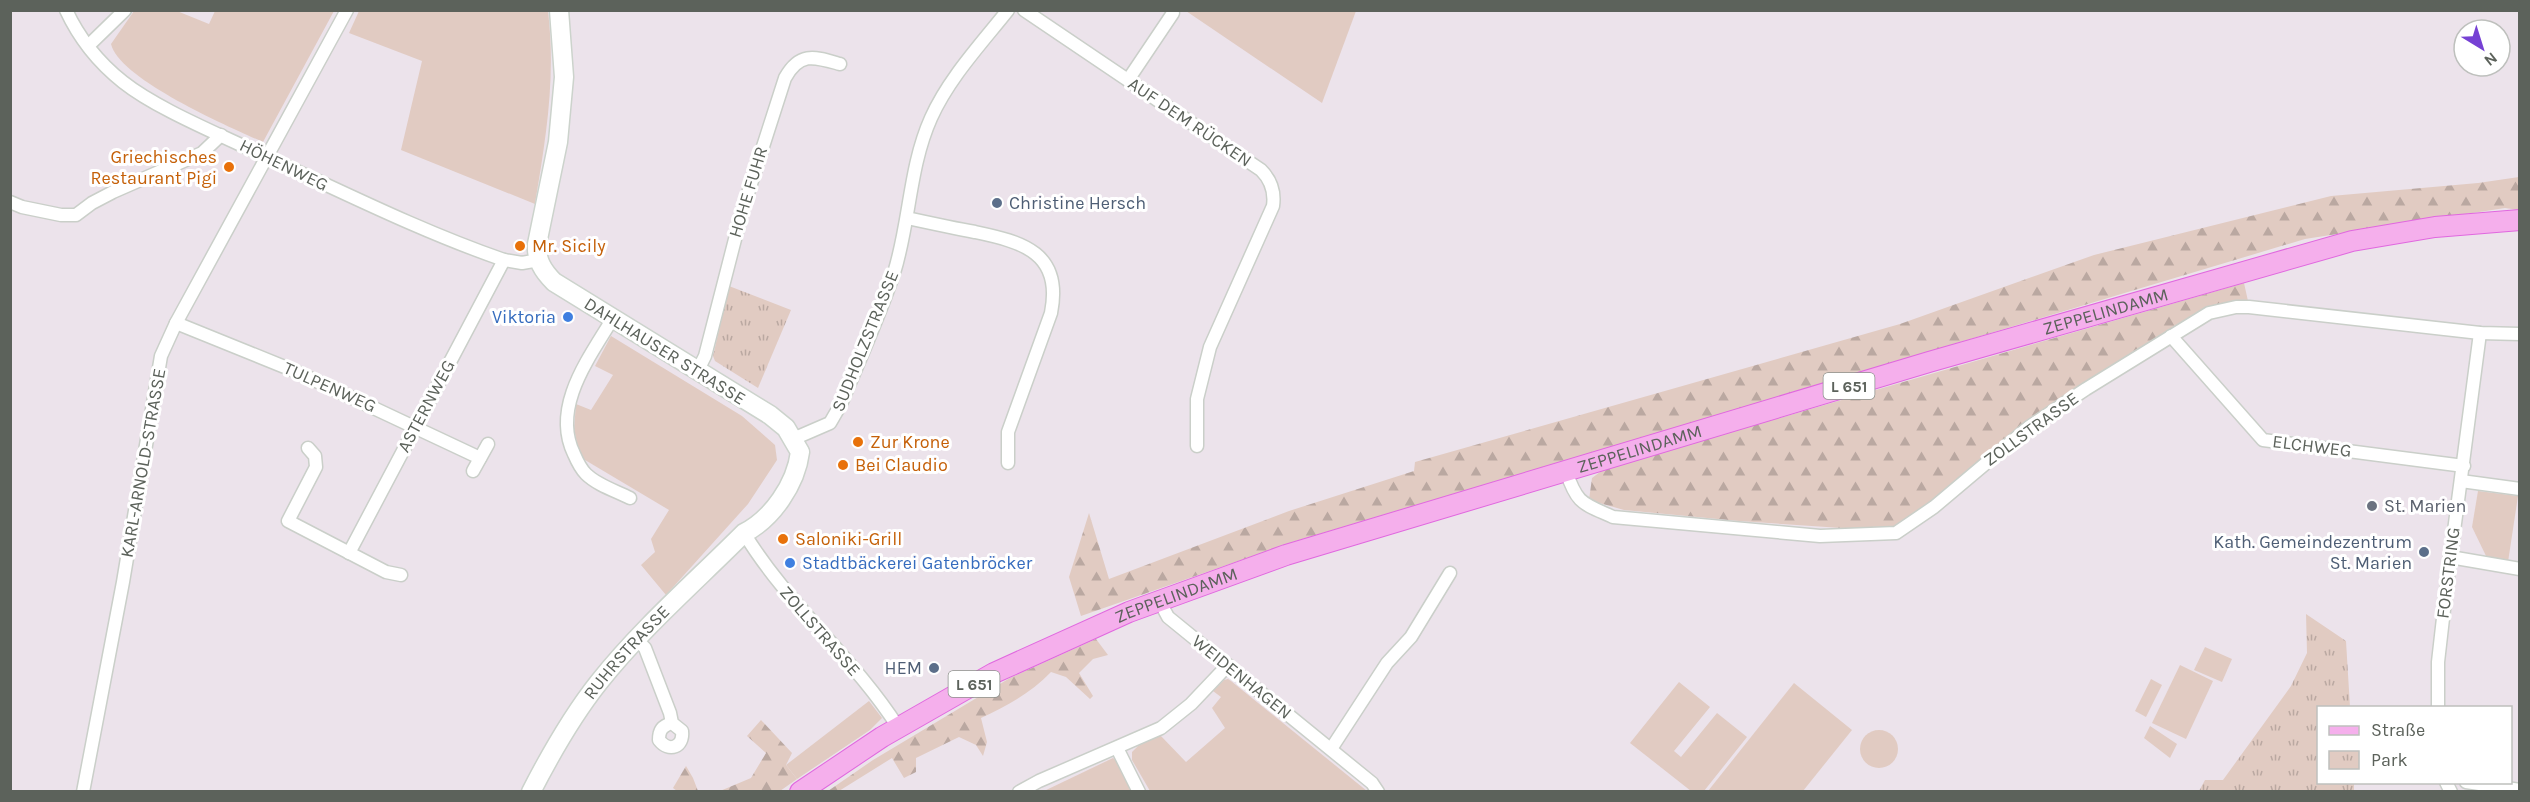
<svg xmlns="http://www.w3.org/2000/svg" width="2530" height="802" font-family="Karla,sans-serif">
  <defs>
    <pattern id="forest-firs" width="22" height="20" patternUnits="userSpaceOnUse" patternTransform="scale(1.5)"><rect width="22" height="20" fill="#e1cbc2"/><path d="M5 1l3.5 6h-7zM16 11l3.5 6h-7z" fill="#baa8a1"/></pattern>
    <pattern id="park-tufts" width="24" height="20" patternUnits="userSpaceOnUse" patternTransform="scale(1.5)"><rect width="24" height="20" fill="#e1cbc2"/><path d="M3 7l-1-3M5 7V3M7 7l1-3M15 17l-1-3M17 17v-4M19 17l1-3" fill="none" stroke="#baa8a1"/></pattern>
  </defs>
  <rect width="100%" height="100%" fill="#ece3eb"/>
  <g fill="#e1cbc2">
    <path d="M134,11H177L209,24L215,11H334L263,142C229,127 119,79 111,44Z"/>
    <path d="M359,11H548C556,79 546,137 535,204L401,150L422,61L349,33Z"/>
    <polygon points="1186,11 1356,11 1322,103"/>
    <polygon points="611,336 742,416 775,445 777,460 748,504 666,595 641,565 655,552 651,539 669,510 580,457 574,429 576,404 591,410 613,375 595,366"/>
    <polygon points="2478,491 2518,496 2508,562 2488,560 2472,527"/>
    <polygon points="2205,647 2232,659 2222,682 2194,670"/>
    <polygon points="2180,665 2213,681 2186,739 2152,723"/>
    <polygon points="1228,679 1231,681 1367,791 1150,791 1132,760 1132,752 1138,746 1160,735 1186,762 1225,728 1212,708 1221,697 1213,691 1224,680"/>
    <polygon points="2151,679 2162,685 2146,717 2135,711"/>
    <polygon points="1679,682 1710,707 1674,751 1681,757 1717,713 1747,737 1704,791 1691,791 1630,743"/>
    <polygon points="1794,683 1852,730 1803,791 1708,791"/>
    <polygon points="869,701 882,718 870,730 797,779 786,765"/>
    <polygon points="2150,726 2177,744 2170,758 2144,738"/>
    <circle cx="1879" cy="749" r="19"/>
    <polygon points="1113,758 1119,763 1134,792 1042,792"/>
  </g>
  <g fill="url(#forest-firs)">
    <polygon points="2519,177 2519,210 2505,208 2305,239 1296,541 1081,616 1069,577 1089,513 1109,579 1289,511 1414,471 1415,462 1900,324 2094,255 2331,196 2478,183"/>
    <polygon points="2244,283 2248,301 2205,308 2018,430 1902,526 1871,530 1739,521 1624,510 1589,500 1592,478 1604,469"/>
    <path d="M1096,639L1108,655L1093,659L1079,673L1093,696L1090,699L1066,677L1051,672C1032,692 1007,706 981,718L987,742L983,756L976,745L959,737L916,758V772L904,778L892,758L839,791H828L873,760L1010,678Z"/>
    <polygon points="761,720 792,753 786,765 797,779 780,791 720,791 751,778 766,753 747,736"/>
    <polygon points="686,766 693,778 698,791 677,791 673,788"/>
  </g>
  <g fill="url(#park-tufts)">
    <polygon points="729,286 791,310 758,388 715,361 713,356"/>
    <polygon points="2306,614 2346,641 2350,707 2318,708 2318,782 2354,783 2354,791 2199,791 2205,780 2223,780 2291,686 2307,653"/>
  </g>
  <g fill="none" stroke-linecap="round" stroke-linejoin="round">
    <g stroke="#cacfc9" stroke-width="15">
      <g id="street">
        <path d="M66,10C79,38 99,63 123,82C157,109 219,134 260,154C341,191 420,231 504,260L522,263L539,260"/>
        <path d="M1024,10L1261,170C1271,180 1275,192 1273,206L1210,347L1197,399V446"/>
        <polyline points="88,46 125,10"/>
        <polyline points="1128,80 1173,13"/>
        <polyline points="10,202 22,207 61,215 76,215 92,203 113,192 202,153 221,135"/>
        <path d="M907,218C930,223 953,228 975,232C1023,242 1063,253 1051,313L1008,432V463"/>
        <path d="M613,318C589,358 551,407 574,454C577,461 580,468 586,474C597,485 616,491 630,498"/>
        <polyline points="176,323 297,372 480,458"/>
        <polyline points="2171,336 2263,440 2464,466"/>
        <path d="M698,370L705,356L742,212L785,78C800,51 815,57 840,64"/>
        <path d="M793,439L830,423L841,404C859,361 879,317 894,273C910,222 909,167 931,118C949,78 981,44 1008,10"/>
        <polyline points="308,448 315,456 316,467 288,521 386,572 401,575"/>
        <polyline points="473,471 488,444"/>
        <path d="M1566,471C1577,504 1582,503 1613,517L1820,536L1896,533L1934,507L2029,427L2086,389L2209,313L2236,307H2249L2480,333L2520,334"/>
        <polyline points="2461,481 2520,489"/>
        <path d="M744,533C787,604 853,657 898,727"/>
        <polyline points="349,553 504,260"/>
        <polyline points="2450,557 2520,569"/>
        <polyline points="1159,600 1168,617 1372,783 1378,792"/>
        <path d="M637,640L645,648L670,713L672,723C662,726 659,730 659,740C669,753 684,747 682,731L672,723"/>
        <polyline points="2438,708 2438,662 2446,592 2480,333"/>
        <polyline points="1117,748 1139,792"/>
        <polyline points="1331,749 1387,663 1411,637 1450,573"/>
        <polyline points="2446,782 2451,792"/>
        <polyline points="2466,782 2520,790"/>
        <polyline points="83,792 123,582 161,356 176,323 347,10"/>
        <polyline points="1019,792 1039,781 1161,728 1191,704 1228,665"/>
      </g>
    </g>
    <g stroke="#ccd3cc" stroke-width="21">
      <g id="secondary">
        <path id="s1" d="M531,792C551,753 572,716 599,682C642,628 695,582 744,533C772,519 796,484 800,452L786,428L770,415L554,282C543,271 536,260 537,244L558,142L564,77L559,10"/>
      </g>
    </g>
    <g stroke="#e068df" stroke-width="22">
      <g id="primary">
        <path id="s2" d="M800,792L882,737L994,673L1129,612L1286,555L1929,362L2352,241L2435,227L2520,220"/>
      </g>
    </g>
    <use href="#street" stroke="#fff" stroke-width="12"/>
    <use href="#secondary" stroke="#fff" stroke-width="18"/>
    <use href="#primary" stroke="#f5afec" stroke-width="20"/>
  </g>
  <g fill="#e8710a" stroke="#fff" stroke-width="2">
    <circle cx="229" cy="167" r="6"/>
    <circle cx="520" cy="246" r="6"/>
    <circle cx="858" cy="442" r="6"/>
    <circle cx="843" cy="465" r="6"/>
    <circle cx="783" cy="539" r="6"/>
  </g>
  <g fill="#5c6f8a" stroke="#fff" stroke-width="2">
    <circle cx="997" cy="203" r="6"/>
    <circle cx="2424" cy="552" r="6"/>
    <circle cx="934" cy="668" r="6"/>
  </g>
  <g fill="#3f7fe0" stroke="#fff" stroke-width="2">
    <circle cx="568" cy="317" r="6"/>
    <circle cx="790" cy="563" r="6"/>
  </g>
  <circle fill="#6b7280" stroke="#fff" stroke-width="2" cx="2372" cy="506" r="6"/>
  <g text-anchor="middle" stroke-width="6" stroke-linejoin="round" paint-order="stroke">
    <g fill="#fff" stroke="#8d918c" stroke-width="1.5">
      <rect x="1823.5" y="373" width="51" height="26" rx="4.5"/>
      <rect x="948.5" y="671" width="51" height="26" rx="4.5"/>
    </g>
    <g font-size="16" font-weight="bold" fill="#5c625b">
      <text x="1849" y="392">L 651</text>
      <text x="974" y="690">L 651</text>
    </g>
    <g font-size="18" fill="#5c625b" stroke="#fff">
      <text transform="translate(1190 122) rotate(34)" y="6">AUF DEM RÜCKEN</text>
      <text transform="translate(284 165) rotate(26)" y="6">HÖHENWEG</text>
      <text transform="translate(748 192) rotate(-73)" y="6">HOHE FUHR</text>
      <text dy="6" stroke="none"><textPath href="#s2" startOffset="1398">ZEPPELINDAMM</textPath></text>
      <text transform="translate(865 341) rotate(-68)" y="6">SUDHOLZSTRASSE</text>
      <text transform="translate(665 351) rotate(32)" y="6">DAHLHAUSER STRASSE</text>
      <text transform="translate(330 387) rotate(24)" y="6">TULPENWEG</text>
      <text transform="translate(426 406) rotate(-62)" y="6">ASTERNWEG</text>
      <text transform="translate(2031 429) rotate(-36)" y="6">ZOLLSTRASSE</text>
      <text transform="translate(2312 446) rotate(7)" y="6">ELCHWEG</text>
      <text dy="6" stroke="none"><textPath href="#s2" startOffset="912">ZEPPELINDAMM</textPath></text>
      <text transform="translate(143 463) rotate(-80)" y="6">KARL-ARNOLD-STRASSE</text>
      <text transform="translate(2448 573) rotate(-83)" y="6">FORSTRING</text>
      <text dy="6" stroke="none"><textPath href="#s2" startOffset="426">ZEPPELINDAMM</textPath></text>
      <text transform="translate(820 631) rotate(49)" y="6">ZOLLSTRASSE</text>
      <text dy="6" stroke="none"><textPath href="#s1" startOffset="170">RUHRSTRASSE</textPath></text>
      <text transform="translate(1242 677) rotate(39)" y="6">WEIDENHAGEN</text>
    </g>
    <g font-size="18" fill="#c56008" stroke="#fff" text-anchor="start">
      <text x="217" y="163" text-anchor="end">Griechisches<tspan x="217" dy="21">Restaurant Pigi</tspan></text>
      <text x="532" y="252">Mr. Sicily</text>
      <text x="870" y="448">Zur Krone</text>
      <text x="855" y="471">Bei Claudio</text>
      <text x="795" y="545">Saloniki-Grill</text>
    </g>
    <g font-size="18" fill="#4e5e75" stroke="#fff" text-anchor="end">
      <text x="1009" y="209" text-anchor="start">Christine Hersch</text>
      <text x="2412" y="548">Kath. Gemeindezentrum<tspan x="2412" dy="21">St. Marien</tspan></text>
      <text x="922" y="674">HEM</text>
    </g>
    <g font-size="18" fill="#366cbe" stroke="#fff" text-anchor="end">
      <text x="556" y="323">Viktoria</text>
      <text x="802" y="569" text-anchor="start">Stadtbäckerei Gatenbröcker</text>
    </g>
    <g font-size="18" fill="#5b616d" stroke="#fff" text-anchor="start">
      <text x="2384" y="512">St. Marien</text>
    </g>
  </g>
  <rect width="2530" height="802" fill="none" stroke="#5c625b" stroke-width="24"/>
  <rect x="2317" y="706" width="195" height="78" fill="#ffffff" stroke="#bec0bd" stroke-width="1.5"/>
  <rect x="2329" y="726" width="30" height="9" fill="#f5afec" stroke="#bec0bd" stroke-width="1.5"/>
  <text x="2371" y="736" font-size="18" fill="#5c625b">Straße</text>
  <rect x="2329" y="751" width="30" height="18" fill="url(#park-tufts)" stroke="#bec0bd" stroke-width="1.5"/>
  <text x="2371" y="766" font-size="18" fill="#5c625b">Park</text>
  <g transform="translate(2482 48) rotate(142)"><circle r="28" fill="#ffffff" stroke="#bec0bd" stroke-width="1.5"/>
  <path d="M0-4.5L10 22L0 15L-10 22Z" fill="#7641d4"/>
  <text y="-9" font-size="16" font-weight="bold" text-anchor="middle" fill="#5c625b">N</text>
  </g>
</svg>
